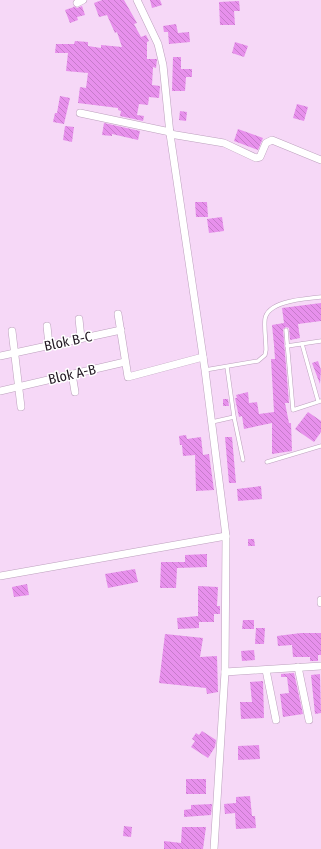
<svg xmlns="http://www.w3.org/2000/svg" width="321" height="849" font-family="'Fira Sans Condensed',sans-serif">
  <defs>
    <pattern id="building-back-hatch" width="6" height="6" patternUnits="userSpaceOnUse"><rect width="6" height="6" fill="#e790ec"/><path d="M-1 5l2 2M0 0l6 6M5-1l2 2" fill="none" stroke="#c67bca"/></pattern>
  </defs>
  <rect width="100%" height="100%" fill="#f6d8f7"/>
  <g fill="url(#building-back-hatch)">
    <polygon points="102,0 124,0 137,23 134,24 141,37 146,35 149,41 147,42 147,59 157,59 156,68 153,67 152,85 160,86 159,98 149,97 148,105 139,104 137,115 144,116 143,121 120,116 121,111 118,110 118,108 78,103 80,87 86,88 88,73 66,71 68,53 55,53 56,44 74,44 75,41 88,42 88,46 101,48 101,45 122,47 117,32 115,33 107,15 99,17 94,3"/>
    <polygon points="150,0 160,0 162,5 152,8"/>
    <polygon points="239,1 240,11 234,11 235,25 220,25 219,2"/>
    <polygon points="73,6 77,8 82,6 85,15 77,17 78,20 70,23 65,10 74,7"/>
    <polygon points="176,24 178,33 189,32 190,42 169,44 168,32 164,32 163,26"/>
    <polygon points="235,42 248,46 244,57 232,53"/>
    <polygon points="173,57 181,57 181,69 192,69 192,77 186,77 185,91 172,91"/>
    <polygon points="60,96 70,98 64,124 53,122 55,113 57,113"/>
    <polygon points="297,104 308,107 304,121 293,118"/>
    <polygon points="180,111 187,112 186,121 179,120"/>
    <polygon points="104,123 140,131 138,140 112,134 112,136 102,135"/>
    <polygon points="65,126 74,127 72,142 63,140"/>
    <polygon points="238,129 263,138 258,150 234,141"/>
    <polygon points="195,202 207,202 208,217 196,217"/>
    <polygon points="222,217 224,231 209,233 207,219"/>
    <polygon points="321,303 321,321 298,324 300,338 290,340 289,328 286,327 283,329 289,403 285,403 289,423 291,423 292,451 272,454 272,423 244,429 242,416 239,417 235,398 237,398 236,395 248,392 249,403 257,402 259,414 274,412 271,359 275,359 274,345 272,325 284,323 282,308"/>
    <polygon points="318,361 321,370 320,384 312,363"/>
    <polygon points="223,399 228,399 229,406 223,406"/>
    <polygon points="308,412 321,421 321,432 314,442 295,429"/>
    <polygon points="186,435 187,439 201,437 203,455 209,454 214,490 196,491 195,455 183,456 182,445 180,445 179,436"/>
    <polygon points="225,437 232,437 236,483 229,483"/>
    <polygon points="261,486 262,499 238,501 237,489"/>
    <polygon points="248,539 254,539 255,546 248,546"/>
    <polygon points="207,554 207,567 177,568 176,588 160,588 161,562 185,562 185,555"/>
    <polygon points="135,569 138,582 108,588 105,574"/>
    <polygon points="27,584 29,595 14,597 12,587"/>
    <polygon points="198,586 218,587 217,606 220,606 220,614 214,614 214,622 199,622 199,628 178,629 177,618 198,616"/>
    <polygon points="243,620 254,620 254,629 242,629"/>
    <polygon points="256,628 265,628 264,644 255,644"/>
    <polygon points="301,633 321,633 321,655 318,655 318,661 310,661 310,657 293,657 292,645 278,646 277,636"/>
    <polygon points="165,634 203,638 200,657 217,656 218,692 207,694 206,688 159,683"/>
    <polygon points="254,650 255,660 242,661 241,651"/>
    <polygon points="294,673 303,714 283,717 280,694 289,693 287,677 281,677 281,674"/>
    <polygon points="320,674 321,713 315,714 311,675"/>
    <polygon points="263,681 264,718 241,719 240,702 252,702 250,682"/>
    <polygon points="202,731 216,740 215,747 208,758 191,747 195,741 192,739 196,733 199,735"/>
    <polygon points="259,745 260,759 238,760 238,746"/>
    <rect x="186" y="779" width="20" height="15"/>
    <polygon points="250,796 252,816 255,816 256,828 236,829 235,813 225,814 224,804 236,803 236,797"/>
    <polygon points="212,804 211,815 184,817 184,810 191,809 191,805"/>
    <polygon points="124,826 132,827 131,837 123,836"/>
    <polygon points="182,827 206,827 203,849 164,849 164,841 181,843"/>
  </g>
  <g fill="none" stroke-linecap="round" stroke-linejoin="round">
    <g stroke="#bca0bd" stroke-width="4.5">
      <g id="service">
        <polyline points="286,330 293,410 321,401"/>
        <polyline points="302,344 318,401"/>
        <polyline points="287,346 321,341"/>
        <polyline points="227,367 234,417 243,460"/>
        <path d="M205,370L258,361L265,355L266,350C266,340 264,329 265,319C268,300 307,299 321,297"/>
        <polyline points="212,422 234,417"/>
        <polyline points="267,462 321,446"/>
      </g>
    </g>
    <g stroke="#bca0bd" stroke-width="8">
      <g id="minor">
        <polyline points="137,0 158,44 163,65 170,134 205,370 226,536 225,672 214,849"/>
        <polyline points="77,3 83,0"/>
        <polyline points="80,113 170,132"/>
        <polyline points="170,134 224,143 256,158 260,157 266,143 272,140 321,160"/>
        <polyline points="118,314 128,377 203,357"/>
        <polyline points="79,319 81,338"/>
        <polyline points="47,326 49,345"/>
        <polyline points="12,331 21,407"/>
        <polyline points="0,356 121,330"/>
        <polyline points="72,374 75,392"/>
        <polyline points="0,391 125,362"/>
        <polyline points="0,576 226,536"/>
        <polyline points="321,600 321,603"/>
        <polyline points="298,667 309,720"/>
        <polyline points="266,670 276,720"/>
        <polyline points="225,672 321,666"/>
      </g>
    </g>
    <use href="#service" stroke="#fff" stroke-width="3.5"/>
    <use href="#minor" stroke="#fff" stroke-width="7"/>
  </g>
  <g text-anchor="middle" stroke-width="3" stroke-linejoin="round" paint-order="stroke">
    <g font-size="14" fill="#221823" stroke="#fff">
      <text transform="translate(68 341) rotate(-12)" y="5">Blok B-C</text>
      <text transform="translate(72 374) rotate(-13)" y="5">Blok A-B</text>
    </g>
  </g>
</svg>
